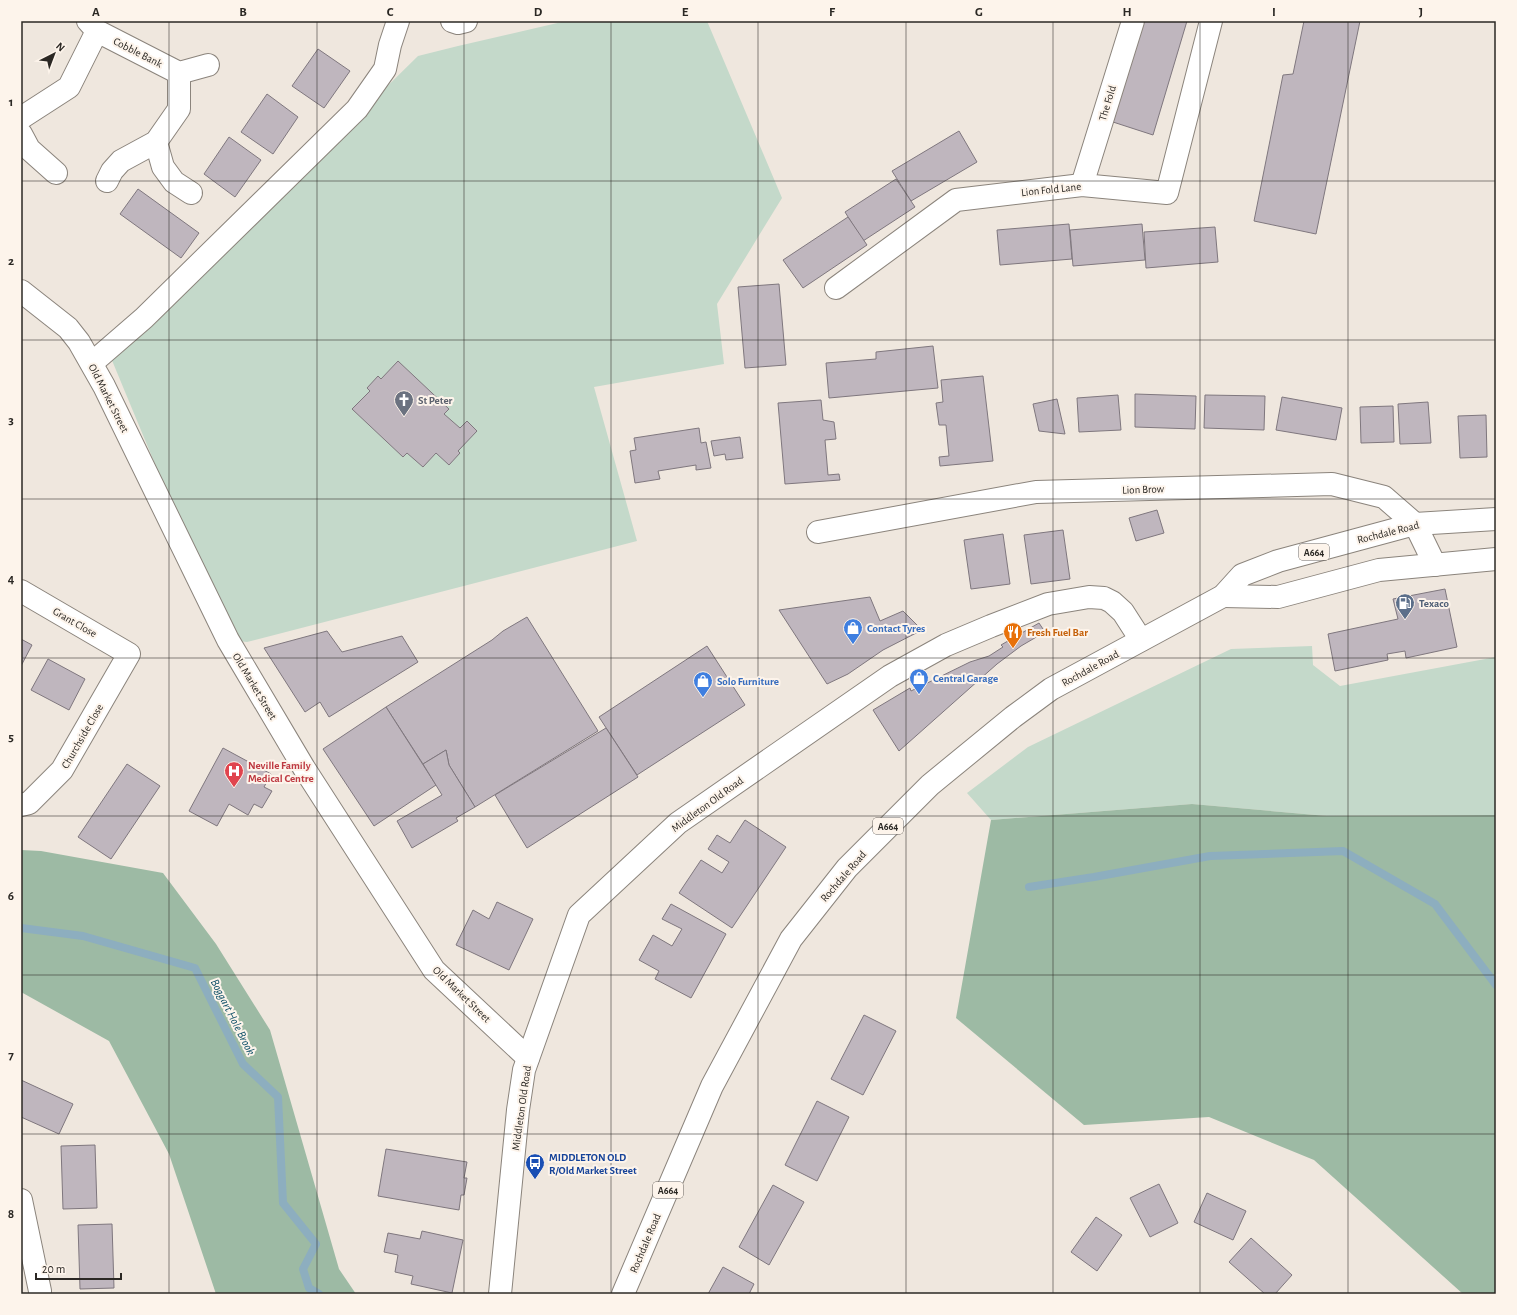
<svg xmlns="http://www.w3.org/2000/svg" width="1517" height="1315" font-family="'Alegreya Sans',sans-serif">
  <rect width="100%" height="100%" fill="#efe7de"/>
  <g fill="#c4d9ca">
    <polygon points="566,21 707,21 782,198 717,304 724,364 594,387 637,541 247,642 228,640 111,358 418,56 458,46"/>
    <polygon points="1312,646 1313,665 1340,686 1496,657 1496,815 1327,816 1192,804 991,820 967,793 1028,747 1231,649"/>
  </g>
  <g fill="#9dbaa4">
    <polygon points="1192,804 1327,816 1496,815 1496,1294 1463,1294 1314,1160 1209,1117 1084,1125 956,1018 991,820"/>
    <polygon points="21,850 41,851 163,873 216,944 270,1030 339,1269 356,1294 216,1294 169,1154 109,1041 21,992"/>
  </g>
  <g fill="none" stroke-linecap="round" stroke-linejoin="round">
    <g stroke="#8daebf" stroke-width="8">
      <polyline points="1029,887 1094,877 1210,856 1343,851 1435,904 1496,985"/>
      <polyline points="21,928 83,936 195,968 243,1064 278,1097 283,1203 316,1244 303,1269 309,1288 319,1294"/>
    </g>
  </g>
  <g fill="#bfb6be" stroke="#7f777e">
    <polygon points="1143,21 1187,21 1153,135 1113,122"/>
    <polygon points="1304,21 1360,21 1316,234 1254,221 1283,75 1293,74"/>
    <polygon points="318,49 350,71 324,108 292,86"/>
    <polygon points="267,94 298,117 273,154 241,132"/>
    <polygon points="959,131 977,162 911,201 892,171"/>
    <polygon points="229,137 261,160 235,197 204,174"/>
    <polygon points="896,179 915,207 863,241 845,212"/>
    <polygon points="138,189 199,233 181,258 120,214"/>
    <polygon points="848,217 867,245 803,288 783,260"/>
    <polygon points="1069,224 1072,259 1000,265 997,230"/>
    <polygon points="1142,224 1145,260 1073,266 1070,230"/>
    <polygon points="1215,227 1218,262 1146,268 1144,232"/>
    <polygon points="779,284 786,365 745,368 738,287"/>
    <polygon points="933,346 938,388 829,398 826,363 876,359 876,352"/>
    <polygon points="398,361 449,409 444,414 460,428 467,421 477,431 458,451 460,453 449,465 436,453 423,467 407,453 403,457 352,409 370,391 367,388 378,376 381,379"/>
    <polygon points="983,376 993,461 940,466 939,457 949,456 946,425 939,425 936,403 943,402 941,380"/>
    <polygon points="1135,394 1196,396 1195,429 1135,427"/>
    <polygon points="1118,395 1121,430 1079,432 1077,398"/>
    <polygon points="1205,395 1265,396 1264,430 1204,428"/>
    <polygon points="1282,397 1342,408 1336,440 1276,430"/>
    <polygon points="1057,399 1065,434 1039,431 1033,404"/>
    <polygon points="821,400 823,420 834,422 836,439 825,440 828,475 839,474 840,480 785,484 778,403"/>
    <polygon points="1428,402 1431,443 1400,444 1398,404"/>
    <polygon points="1393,406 1394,442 1361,443 1360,407"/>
    <polygon points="1486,415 1487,457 1460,458 1458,416"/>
    <polygon points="699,428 701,443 706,442 711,468 696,470 696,465 658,471 660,479 635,483 630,451 636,450 634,438"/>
    <polygon points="740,437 743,458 726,460 725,454 714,456 711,441"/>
    <polygon points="1157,510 1164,533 1136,541 1129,518"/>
    <polygon points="1063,530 1070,579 1031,584 1024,535"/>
    <polygon points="1003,534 1010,584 971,589 964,540"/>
    <polygon points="1445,589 1457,647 1406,658 1405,651 1387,654 1388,660 1335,671 1328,634 1398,619 1393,599"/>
    <polygon points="870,597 880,621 903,611 922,630 883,650 848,674 827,684 779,610"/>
    <polygon points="527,617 598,731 475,807 449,765 446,750 423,764 386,707 492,640 503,631"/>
    <polygon points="1039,623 1045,632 1021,646 997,664 899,751 873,710 910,688 911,691 970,662 989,656 1003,647 1001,645"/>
    <polygon points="327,631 342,652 402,636 418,662 329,717 320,702 305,712 264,648"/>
    <polygon points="21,639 32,645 21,666"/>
    <polygon points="707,646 745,705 637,775 599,717"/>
    <polygon points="48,659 85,679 69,710 31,690"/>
    <polygon points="386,707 436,785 374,826 323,749"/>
    <polygon points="606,728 638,777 527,848 495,795"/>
    <polygon points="223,748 271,774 264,787 272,791 262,808 254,804 248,815 229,804 217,826 189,811"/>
    <polygon points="446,750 449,765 475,807 456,818 458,821 412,848 397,821 442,795 423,764"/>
    <polygon points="127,764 160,786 111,859 78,837"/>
    <polygon points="745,820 786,847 732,928 679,893 701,860 722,873 729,862 708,849 717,835 730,843"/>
    <polygon points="497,902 533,919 509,970 456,945 473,910 489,919"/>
    <polygon points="671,904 726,934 691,998 655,979 659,971 639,960 653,935 672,946 682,929 662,919"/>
    <polygon points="864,1015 896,1031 863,1095 831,1079"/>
    <polygon points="21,1080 73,1104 59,1134 21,1117"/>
    <polygon points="817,1101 849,1117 817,1181 785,1165"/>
    <polygon points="95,1145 97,1208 63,1209 61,1146"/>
    <polygon points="386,1149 467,1162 464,1178 467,1178 464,1195 461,1195 459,1210 378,1196"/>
    <polygon points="1159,1184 1178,1223 1150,1237 1130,1198"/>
    <polygon points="773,1185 804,1202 769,1265 739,1247"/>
    <polygon points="1207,1193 1246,1211 1233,1240 1194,1222"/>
    <polygon points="1096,1217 1122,1235 1097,1271 1071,1252"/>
    <polygon points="112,1224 114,1288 80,1289 78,1225"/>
    <polygon points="422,1231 463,1240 452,1293 411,1284 413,1276 395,1272 398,1255 384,1252 388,1233 420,1239"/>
    <polygon points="1251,1238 1292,1275 1275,1294 1265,1294 1229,1262"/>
    <polygon points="723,1267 754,1284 749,1294 708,1294"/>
  </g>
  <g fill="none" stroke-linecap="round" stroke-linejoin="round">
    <g stroke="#8b847c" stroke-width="24">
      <g id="street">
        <polyline points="88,21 97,31 179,73 208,65"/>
        <polyline points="452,21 458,23 466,21"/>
        <polyline points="21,118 69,87 97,31"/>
        <polyline points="21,134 29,149 56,173"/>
        <polyline points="156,142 163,167 174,182 191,193"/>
        <polyline points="107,181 112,171 121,161 156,142 179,109 179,73"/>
        <polyline points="1082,185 1133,21"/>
        <polyline points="836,288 956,200 1082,185 1167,193 1211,21"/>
        <polyline points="92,363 144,318 357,109 385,69 390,45 398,21"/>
        <polyline points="818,532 1036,492 1332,484 1384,497 1415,524 1435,565"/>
        <polyline points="21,591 129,654 62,770 29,803 21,805"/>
        <polyline points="21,1200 40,1291"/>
      </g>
    </g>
    <g stroke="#8b847c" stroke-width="24">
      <g id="secondary">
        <polyline points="21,291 68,328 79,342 104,386 228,640 304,768 434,970 528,1058"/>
        <polyline points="500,1294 518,1110 524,1070 579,915 678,823 890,676 946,645 991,626 1048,604 1089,597 1104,598 1112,602 1123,612 1141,640"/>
      </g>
    </g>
    <g stroke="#8b847c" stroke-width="24">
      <g id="primary">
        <polyline points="1223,596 1278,597 1379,570 1496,559"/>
        <polyline points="623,1294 712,1086 791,939 847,868 930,785 1013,717 1051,689 1223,596 1242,575 1278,561 1415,524 1496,519"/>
      </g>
    </g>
    <use href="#street" stroke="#fff" stroke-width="22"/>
    <use href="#secondary" stroke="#fff" stroke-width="22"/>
    <use href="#primary" stroke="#fff" stroke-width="22"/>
  </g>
  <path fill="none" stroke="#2b2824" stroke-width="1" stroke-opacity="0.55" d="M169,21V1294M317,21V1294M464,21V1294M611,21V1294M758,21V1294M906,21V1294M1053,21V1294M1200,21V1294M1348,21V1294M21,181H1496M21,340H1496M21,499H1496M21,658H1496M21,816H1496M21,975H1496M21,1134H1496"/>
  <defs>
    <g id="church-pin" transform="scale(1)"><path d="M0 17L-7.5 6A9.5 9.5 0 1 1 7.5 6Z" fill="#6b7280" stroke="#fdf4eb"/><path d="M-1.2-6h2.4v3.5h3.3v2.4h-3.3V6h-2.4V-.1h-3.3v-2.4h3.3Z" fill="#fff"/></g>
    <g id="fuel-pin" transform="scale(1)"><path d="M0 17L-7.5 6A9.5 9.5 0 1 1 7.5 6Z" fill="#5c6f8a" stroke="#fdf4eb"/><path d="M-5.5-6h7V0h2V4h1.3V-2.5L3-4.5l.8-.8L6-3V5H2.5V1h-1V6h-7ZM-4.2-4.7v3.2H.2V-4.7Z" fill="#fff"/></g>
    <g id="shop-pin" transform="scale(1)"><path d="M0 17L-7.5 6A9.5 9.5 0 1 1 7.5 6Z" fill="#3f7fe0" stroke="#fdf4eb"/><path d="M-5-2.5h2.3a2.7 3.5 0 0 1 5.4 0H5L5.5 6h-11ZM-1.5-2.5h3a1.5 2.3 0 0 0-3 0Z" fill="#fff"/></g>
    <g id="restaurant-pin" transform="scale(1)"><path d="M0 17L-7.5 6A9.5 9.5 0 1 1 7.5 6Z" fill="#e8710a" stroke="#fdf4eb"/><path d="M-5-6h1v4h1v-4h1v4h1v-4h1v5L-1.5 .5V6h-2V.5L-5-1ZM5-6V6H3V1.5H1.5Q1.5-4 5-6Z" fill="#fff"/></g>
    <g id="hospital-pin" transform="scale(1)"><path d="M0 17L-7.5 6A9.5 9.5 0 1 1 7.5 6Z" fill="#e0444e" stroke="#fdf4eb"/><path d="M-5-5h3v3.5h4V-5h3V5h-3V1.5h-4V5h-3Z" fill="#fff"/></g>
    <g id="bus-pin" transform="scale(1)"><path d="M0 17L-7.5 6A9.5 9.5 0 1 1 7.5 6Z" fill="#1a4fb4" stroke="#fdf4eb"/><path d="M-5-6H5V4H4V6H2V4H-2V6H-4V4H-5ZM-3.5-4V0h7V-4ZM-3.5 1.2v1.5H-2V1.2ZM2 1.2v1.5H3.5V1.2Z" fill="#fff"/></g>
  </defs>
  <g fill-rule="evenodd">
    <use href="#church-pin" x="404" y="400"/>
    <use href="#fuel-pin" x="1405" y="603"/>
    <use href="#shop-pin" x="853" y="628"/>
    <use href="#restaurant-pin" x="1013" y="632"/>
    <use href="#shop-pin" x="919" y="678"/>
    <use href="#shop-pin" x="703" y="681"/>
    <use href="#hospital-pin" x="234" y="771"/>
    <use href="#bus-pin" x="535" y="1163"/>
  </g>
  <g text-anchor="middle" stroke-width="4" stroke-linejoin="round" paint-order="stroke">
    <g fill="#fdf4eb" stroke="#6a6560" stroke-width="1">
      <rect x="1299" y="544" width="30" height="16" rx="3"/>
      <rect x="873" y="818" width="30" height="16" rx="3"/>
      <rect x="653" y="1182" width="30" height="16" rx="3"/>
    </g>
    <g font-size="10" font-weight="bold" fill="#2b2824">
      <text x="1314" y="556">A664</text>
      <text x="888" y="830">A664</text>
      <text x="668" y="1194">A664</text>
    </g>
    <g font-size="11" fill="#2b2824" stroke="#fdf4eb">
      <text transform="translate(138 52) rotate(27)" y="4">Cobble Bank</text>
      <text transform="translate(1107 103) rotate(-73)" y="4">The Fold</text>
      <text transform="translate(1051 189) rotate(-6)" y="4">Lion Fold Lane</text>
      <text transform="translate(109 398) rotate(63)" y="4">Old Market Street</text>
      <text transform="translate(1143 489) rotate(-2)" y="4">Lion Brow</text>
      <text transform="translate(1388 532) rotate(-14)" y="4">Rochdale Road</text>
      <text transform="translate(75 622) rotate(30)" y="4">Grant Close</text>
      <text transform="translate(1090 668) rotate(-29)" y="4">Rochdale Road</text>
      <text transform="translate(255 686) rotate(59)" y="4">Old Market Street</text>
      <text transform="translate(82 736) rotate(-60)" y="4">Churchside Close</text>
      <text transform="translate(707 804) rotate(-36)" y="4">Middleton Old Road</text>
      <text transform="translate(843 876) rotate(-49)" y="4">Rochdale Road</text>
      <text transform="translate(462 994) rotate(44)" y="4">Old Market Street</text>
      <text transform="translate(521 1108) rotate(-82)" y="4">Middleton Old Road</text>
      <text transform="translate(645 1243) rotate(-67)" y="4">Rochdale Road</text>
    </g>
    <g font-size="11" font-weight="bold" fill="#5b616d" stroke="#fdf4eb" text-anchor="start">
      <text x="418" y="404">St Peter</text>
    </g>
    <g font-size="11" font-weight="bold" fill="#4e5e75" stroke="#fdf4eb" text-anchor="start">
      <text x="1419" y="607">Texaco</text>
    </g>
    <g font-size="11" font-weight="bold" fill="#366cbe" stroke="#fdf4eb" text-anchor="start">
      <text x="867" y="632">Contact Tyres</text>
      <text x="933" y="682">Central Garage</text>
      <text x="717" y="685">Solo Furniture</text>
    </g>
    <g font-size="11" font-weight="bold" fill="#c56008" stroke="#fdf4eb" text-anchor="start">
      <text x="1027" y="636">Fresh Fuel Bar</text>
    </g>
    <g font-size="11" font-weight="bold" fill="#be3a42" stroke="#fdf4eb" text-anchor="start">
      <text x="248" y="769">Neville Family<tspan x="248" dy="13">Medical Centre</tspan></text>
    </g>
    <g font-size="11" font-weight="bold" fill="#164399" stroke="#fdf4eb" text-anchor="start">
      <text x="549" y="1161">MIDDLETON OLD<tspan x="549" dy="13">R/Old Market Street</tspan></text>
    </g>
    <g font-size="12" font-style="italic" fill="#094c65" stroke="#fdf4eb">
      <text transform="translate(233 1017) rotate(63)" y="4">Boggart Hole Brook</text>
    </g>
  </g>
  <rect width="1517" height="1315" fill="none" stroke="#fdf4eb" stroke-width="44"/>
  <g transform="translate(54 54) rotate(42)" stroke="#fdf4eb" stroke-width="3" paint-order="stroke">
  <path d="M0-3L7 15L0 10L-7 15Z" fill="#2b2824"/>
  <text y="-6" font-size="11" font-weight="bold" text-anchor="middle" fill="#2b2824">N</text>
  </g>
  <path d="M36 1273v6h85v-6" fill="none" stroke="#2b2824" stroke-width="2"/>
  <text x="42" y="1273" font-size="12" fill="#2b2824" stroke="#fdf4eb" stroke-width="3" paint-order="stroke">20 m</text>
  <rect x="22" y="22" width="1473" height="1271" fill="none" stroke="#2b2824" stroke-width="1.5"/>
  <g font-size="13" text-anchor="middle" font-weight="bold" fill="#2b2824">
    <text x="96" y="16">A</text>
    <text x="243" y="16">B</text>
    <text x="390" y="16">C</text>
    <text x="538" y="16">D</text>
    <text x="685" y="16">E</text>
    <text x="832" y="16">F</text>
    <text x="979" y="16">G</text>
    <text x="1127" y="16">H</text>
    <text x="1274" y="16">I</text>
    <text x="1421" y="16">J</text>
    <text x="11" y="106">1</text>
    <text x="11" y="265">2</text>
    <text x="11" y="424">3</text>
    <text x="11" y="583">4</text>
    <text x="11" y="741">5</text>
    <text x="11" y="900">6</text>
    <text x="11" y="1059">7</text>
    <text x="11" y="1218">8</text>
  </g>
</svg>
